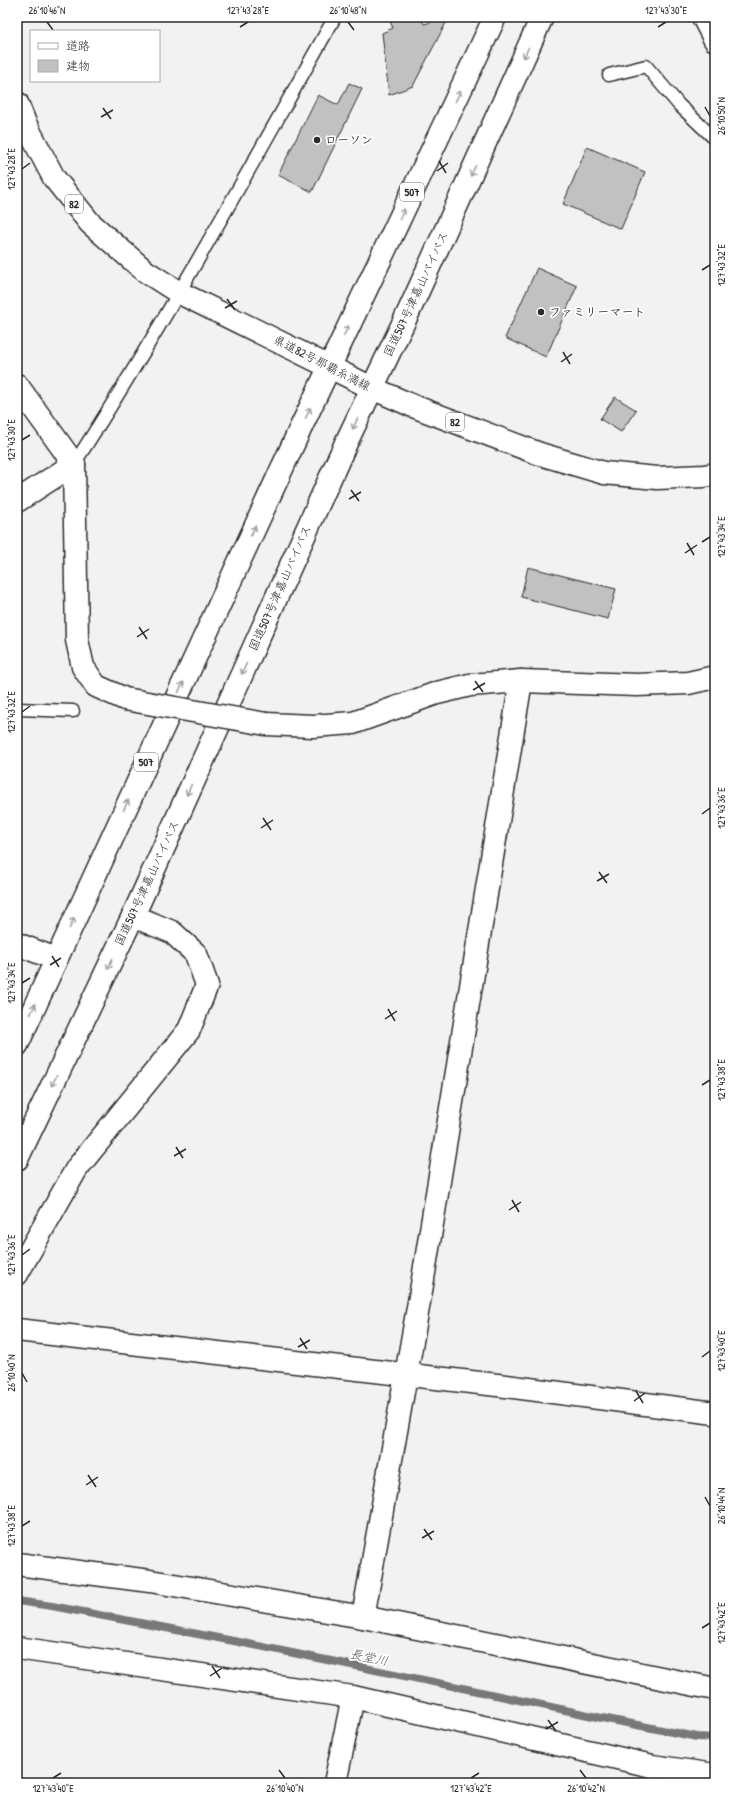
<svg xmlns="http://www.w3.org/2000/svg" width="732" height="1800" font-family="'Patrick Hand','Klee One',sans-serif">
  <rect width="100%" height="100%" fill="#f2f2f2"/>
  <filter id="ink" filterUnits="userSpaceOnUse"><feTurbulence type="fractalNoise" baseFrequency=".025" numOctaves="2"/><feDisplacementMap in="SourceGraphic" scale="8" xChannelSelector="R" yChannelSelector="G"/><feConvolveMatrix kernelMatrix="1 2 1 2 8 2 1 2 1" color-interpolation-filters="sRGB"/></filter>
  <g filter="url(#ink)">
    <g fill="none" stroke-linecap="round" stroke-linejoin="round">
      <polyline stroke="#787878" stroke-width="8" points="17,1601 52,1606 244,1643 472,1690 602,1718 697,1737 715,1738"/>
    </g>
    <g fill="#c1c1c1" stroke="#2b2b2b">
      <polygon points="388,17 420,17 424,24 449,17 413,86 389,95 382,33 393,28"/>
      <polygon points="349,83 362,89 312,192 278,175 318,95 338,105"/>
      <polygon points="587,147 645,172 621,229 563,204"/>
      <polygon points="537,268 577,286 546,357 505,338"/>
      <polygon points="615,397 636,410 621,432 600,419"/>
      <polygon points="528,567 616,589 608,619 521,597"/>
    </g>
    <g fill="none" stroke-linecap="round" stroke-linejoin="round">
      <g stroke="#2b2b2b" stroke-width="15">
        <g id="lane">
          <polyline points="609,75 646,66 679,105 715,139"/>
          <path d="M74,464C168,319 250,167 335,17"/>
          <polyline points="17,709 73,711"/>
        </g>
      </g>
      <g stroke="#2b2b2b" stroke-width="25">
        <g id="street">
          <polyline points="17,385 74,464 77,640 83,667 96,686 125,699"/>
          <polyline points="17,501 74,464"/>
          <polyline points="266,724 313,726 353,723 437,693 470,685 521,681 637,685 688,683 715,677"/>
          <polyline points="17,944 56,959"/>
          <polyline points="17,1274 77,1168 189,1030 207,985 196,954 172,932 133,916"/>
          <polyline points="17,1330 506,1386 715,1413"/>
          <polyline points="17,1564 150,1581 363,1617 715,1689"/>
          <polyline points="363,1617 422,1285 521,681"/>
          <polyline points="17,1648 353,1697 652,1766 715,1775"/>
          <polyline points="335,1783 353,1697"/>
        </g>
      </g>
      <g stroke="#2b2b2b" stroke-width="25">
        <polyline id="primary" points="17,103 25,123 54,178 90,223 145,271 178,292 372,388 413,406 540,454 604,473 657,478 704,476 715,474"/>
      </g>
      <g stroke="#2b2b2b" stroke-width="25">
        <g id="highway">
          <polyline points="703,17 715,40"/>
          <polyline points="17,1045 302,425 495,17"/>
          <polyline points="17,1159 133,916 345,445 409,311 542,17"/>
        </g>
      </g>
      <use href="#lane" stroke="#fff" stroke-width="12"/>
      <use href="#street" stroke="#fff" stroke-width="22"/>
      <use href="#primary" stroke="#fff" stroke-width="22"/>
      <use href="#highway" stroke="#fff" stroke-width="22"/>
      <g stroke="#2b2b2b" stroke-width="25" stroke-linecap="butt">
        <polyline id="street-bridge" points="125,699 266,724"/>
      </g>
      <use href="#street-bridge" stroke="#fff" stroke-width="22"/>
    </g>
    <defs><path id="oneway-shaft" d="M-6 0H5M1.5-3L5.5 0L1.5 3" fill="none" stroke-width="1.6" stroke-linecap="round" stroke-linejoin="round"/></defs>
    <g stroke="#a0a0a0">
      <use href="#oneway-shaft" transform="translate(526 53) rotate(114)"/>
      <use href="#oneway-shaft" transform="translate(458 96) rotate(-65)"/>
      <use href="#oneway-shaft" transform="translate(473 171) rotate(114)"/>
      <use href="#oneway-shaft" transform="translate(402 214) rotate(-65)"/>
      <use href="#oneway-shaft" transform="translate(346 331) rotate(-65)"/>
      <use href="#oneway-shaft" transform="translate(308 413) rotate(-65)"/>
      <use href="#oneway-shaft" transform="translate(355 424) rotate(115)"/>
      <use href="#oneway-shaft" transform="translate(253 531) rotate(-65)"/>
      <use href="#oneway-shaft" transform="translate(244 669) rotate(114)"/>
      <use href="#oneway-shaft" transform="translate(181 687) rotate(-65)"/>
      <use href="#oneway-shaft" transform="translate(189 790) rotate(114)"/>
      <use href="#oneway-shaft" transform="translate(126 805) rotate(-65)"/>
      <use href="#oneway-shaft" transform="translate(72 923) rotate(-66)"/>
      <use href="#oneway-shaft" transform="translate(110 964) rotate(115)"/>
      <use href="#oneway-shaft" transform="translate(33 1009) rotate(-65)"/>
      <use href="#oneway-shaft" transform="translate(54 1081) rotate(115)"/>
    </g>
  </g>
  <path fill="none" stroke="#2b2b2b" stroke-width="1.5" d="M47,22L53,30M348,22L354,30M240,27L248,22M658,27L666,22M705,107L710,116M103,108L111,119M101,117L113,110M439,161L446,173M22,169L30,163M437,171L448,163M702,270L710,265M227,299L235,310M225,308L237,301M563,352L570,364M561,362L572,354M22,440L30,435M351,490L359,501M349,499L361,492M702,542L710,537M687,543L694,555M685,553L697,545M139,627L147,639M137,637L149,629M475,681L483,692M473,690L485,683M22,712L30,706M702,814L710,808M263,818L271,830M261,828L273,820M599,872L607,883M597,881L609,874M52,956L59,967M50,965L61,958M22,983L30,978M388,1009L395,1021M385,1019L397,1011M702,1085L710,1080M176,1147L183,1158M174,1156L186,1149M512,1200L519,1212M509,1210L521,1202M22,1255L30,1249M300,1338L307,1349M298,1347L310,1340M702,1357L710,1351M22,1373L27,1382M636,1391L643,1403M634,1401L645,1393M88,1475L96,1487M86,1485L98,1477M705,1497L710,1506M22,1526L30,1521M424,1529L432,1540M422,1538L434,1531M702,1628L710,1623M212,1666L220,1678M210,1676L222,1668M548,1720L556,1731M546,1729L558,1722M279,1770L285,1778M580,1770L586,1778M53,1778L61,1773M471,1778L479,1773"/>
  <g fill="#2b2b2b" stroke="#fff" stroke-width="1.5">
    <circle cx="317" cy="140" r="4"/>
    <circle cx="541" cy="312" r="4"/>
  </g>
  <g text-anchor="middle" stroke-width="3.5" stroke-linejoin="round" paint-order="stroke">
    <g fill="#fff" stroke="#6b6b6b" stroke-width="1">
      <rect x="400" y="183" width="24" height="18" rx="3"/>
      <rect x="65" y="195" width="18" height="18" rx="3"/>
      <rect x="446" y="413" width="18" height="18" rx="3"/>
      <rect x="134" y="753" width="24" height="18" rx="3"/>
    </g>
    <g font-size="11" font-weight="bold" fill="#2b2b2b">
      <text x="412" y="196">507</text>
      <text x="74" y="208">82</text>
      <text x="455" y="426">82</text>
      <text x="146" y="766">507</text>
    </g>
    <g font-size="12" font-weight="bold" fill="#2b2b2b" stroke="#fff" text-anchor="start">
      <text x="325" y="144">ローソン</text>
      <text x="549" y="316">ファミリーマート</text>
    </g>
    <g font-size="12" fill="#2b2b2b" stroke="#fff">
      <text transform="translate(416 294) rotate(-65)" y="4">国道507号津嘉山バイパス</text>
      <text transform="translate(322 363) rotate(27)" y="4">県道82号那覇糸満線</text>
      <text transform="translate(280 588) rotate(-66)" y="4">国道507号津嘉山バイパス</text>
      <text transform="translate(147 883) rotate(-65)" y="4">国道507号津嘉山バイパス</text>
    </g>
    <g font-size="13" font-style="italic" fill="#585858" stroke="#fff">
      <text transform="translate(369 1657) rotate(12)" y="5">長堂川</text>
    </g>
  </g>
  <rect width="732" height="1800" fill="none" stroke="#fff" stroke-width="44"/>
  <rect x="30" y="30" width="130" height="52" fill="#ffffff" stroke="#aaaaaa"/>
  <rect x="38" y="43" width="20" height="6" fill="#ffffff" stroke="#aaaaaa"/>
  <text x="66" y="50" font-size="12" fill="#2b2b2b">道路</text>
  <rect x="38" y="60" width="20" height="12" fill="#c1c1c1" stroke="#aaaaaa"/>
  <text x="66" y="70" font-size="12" fill="#2b2b2b">建物</text>
  <rect x="22" y="22" width="688" height="1756" fill="none" stroke="#2b2b2b" stroke-width="1.5"/>
  <g font-size="10" text-anchor="middle" fill="#2b2b2b">
    <text x="47" y="14">26°10'46"N</text>
    <text x="248" y="14">127°43'28"E</text>
    <text x="348" y="14">26°10'48"N</text>
    <text x="666" y="14">127°43'30"E</text>
    <text transform="translate(721 116) rotate(-90)" y="4">26°10'50"N</text>
    <text transform="translate(11 169) rotate(-90)" y="4">127°43'28"E</text>
    <text transform="translate(721 265) rotate(-90)" y="4">127°43'32"E</text>
    <text transform="translate(11 440) rotate(-90)" y="4">127°43'30"E</text>
    <text transform="translate(721 537) rotate(-90)" y="4">127°43'34"E</text>
    <text transform="translate(11 712) rotate(-90)" y="4">127°43'32"E</text>
    <text transform="translate(721 808) rotate(-90)" y="4">127°43'36"E</text>
    <text transform="translate(11 983) rotate(-90)" y="4">127°43'34"E</text>
    <text transform="translate(721 1080) rotate(-90)" y="4">127°43'38"E</text>
    <text transform="translate(11 1255) rotate(-90)" y="4">127°43'36"E</text>
    <text transform="translate(721 1351) rotate(-90)" y="4">127°43'40"E</text>
    <text transform="translate(11 1373) rotate(-90)" y="4">26°10'40"N</text>
    <text transform="translate(721 1506) rotate(-90)" y="4">26°10'44"N</text>
    <text transform="translate(11 1526) rotate(-90)" y="4">127°43'38"E</text>
    <text transform="translate(721 1623) rotate(-90)" y="4">127°43'42"E</text>
    <text x="53" y="1792">127°43'40"E</text>
    <text x="285" y="1792">26°10'40"N</text>
    <text x="471" y="1792">127°43'42"E</text>
    <text x="586" y="1792">26°10'42"N</text>
  </g>
</svg>
